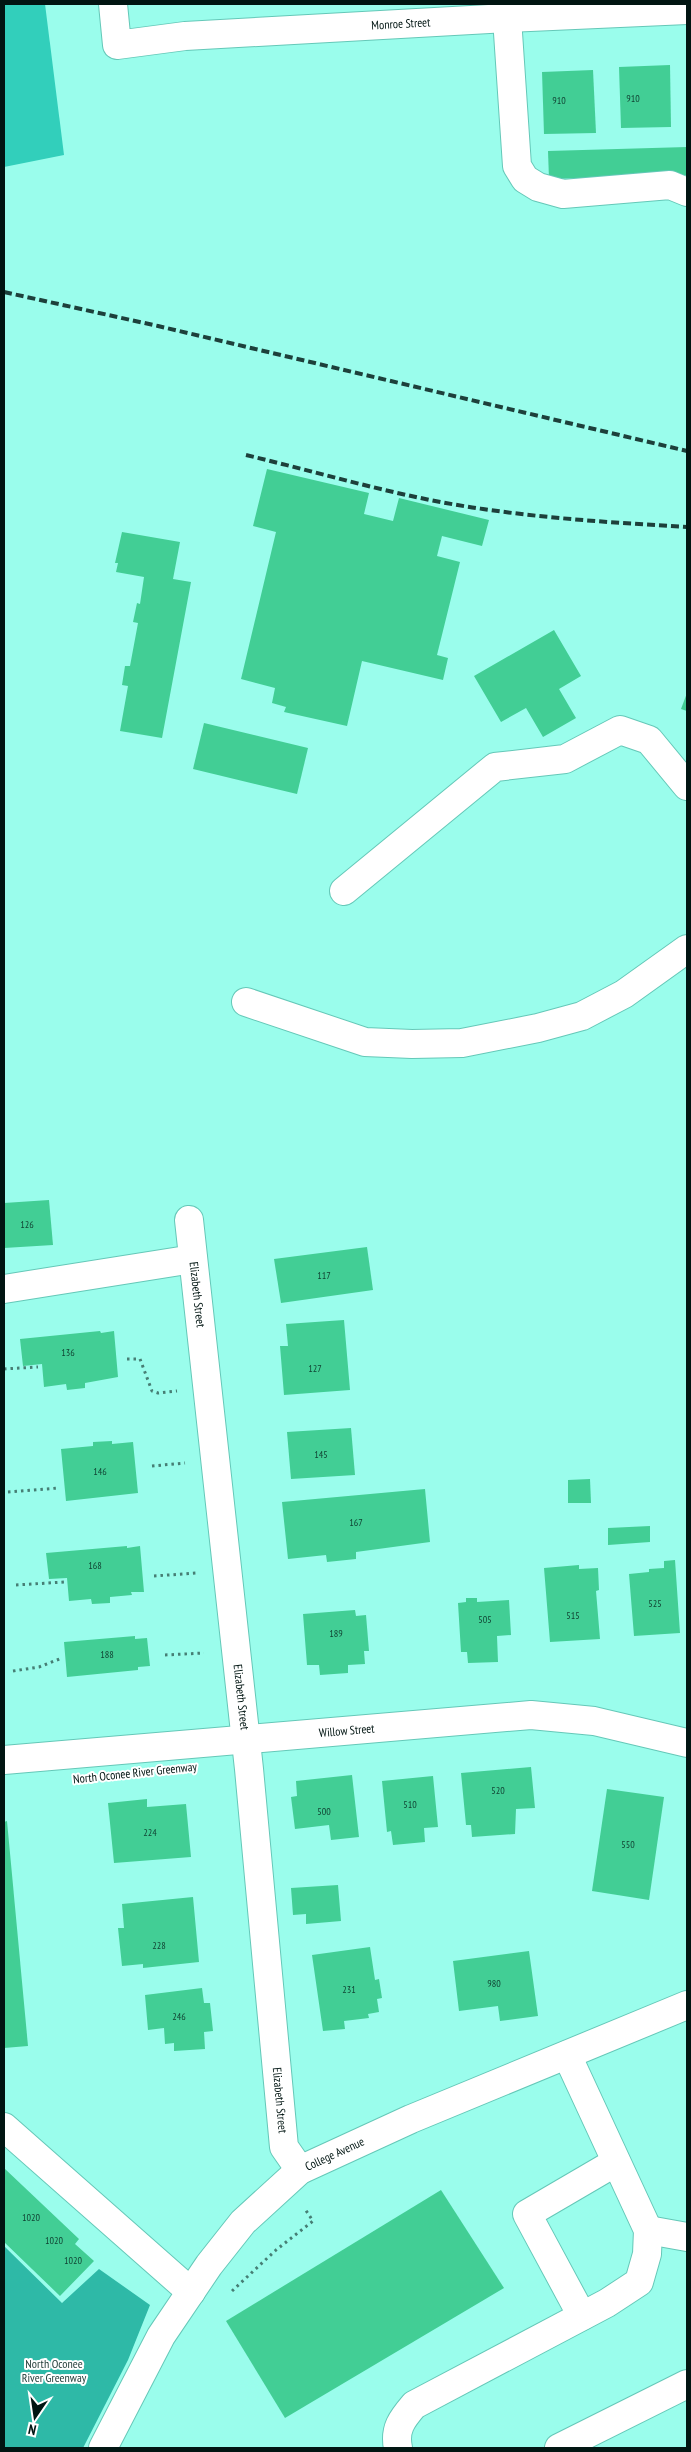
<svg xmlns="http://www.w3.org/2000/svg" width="691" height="2452" font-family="'PT Sans Narrow',sans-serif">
  <rect width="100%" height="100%" fill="#9afdec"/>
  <polygon fill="#32cfbb" points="4,4 45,4 64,155 4,167"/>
  <polygon fill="#2eb9a7" points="4,2246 62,2303 99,2269 150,2305 128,2360 83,2448 4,2448"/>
  <g fill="#42ce95">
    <polygon points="670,65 671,127 621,128 619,67"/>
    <polygon points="593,70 596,133 544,134 542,72"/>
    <polygon points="687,147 687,175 549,179 548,151"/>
    <polygon points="267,469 369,493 364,514 393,521 399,498 489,520 482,546 442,536 437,556 460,562 437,655 448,658 443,680 362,661 347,726 284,712 286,707 272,703 275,688 241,679 276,532 253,526"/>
    <polygon points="122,532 180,542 173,579 191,582 162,738 120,731 128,686 122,685 125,666 130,666 138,623 133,622 137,603 140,604 144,577 116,572 118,563 115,563"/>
    <polygon points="554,630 581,676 559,689 576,718 543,737 526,708 501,722 474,676"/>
    <polygon points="687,693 687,711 681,709"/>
    <polygon points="204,723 308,748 297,794 193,769"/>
    <polygon points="49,1200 53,1245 4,1248 4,1203"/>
    <polygon points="367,1247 373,1290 281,1303 274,1259"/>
    <polygon points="344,1320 350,1390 284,1395 280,1346 288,1346 286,1324"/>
    <polygon points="100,1331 101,1333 114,1331 118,1377 85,1383 85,1388 67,1390 66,1384 44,1387 42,1364 23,1366 20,1339"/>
    <polygon points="351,1428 355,1475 291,1479 287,1432"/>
    <polygon points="112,1441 112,1444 133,1442 138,1493 66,1501 61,1449 93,1446 93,1442"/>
    <polygon points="590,1479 591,1503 568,1503 568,1480"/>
    <polygon points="425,1489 430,1542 356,1552 356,1559 327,1562 326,1555 288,1559 282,1502"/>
    <polygon points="650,1526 650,1542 608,1545 608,1528"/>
    <polygon points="127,1546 127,1548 140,1546 144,1592 131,1592 132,1595 110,1597 110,1603 92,1604 91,1599 69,1601 67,1578 49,1579 46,1553"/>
    <polygon points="675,1560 680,1633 634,1636 629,1574 649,1572 649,1569 664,1568 664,1561"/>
    <polygon points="579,1565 579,1569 598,1568 599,1590 596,1591 600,1639 550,1642 544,1568"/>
    <polygon points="466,1598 477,1598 477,1602 509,1600 511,1635 497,1636 498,1662 468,1663 467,1652 461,1652 458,1603 466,1602"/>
    <polygon points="355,1610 356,1616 366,1615 369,1651 364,1651 365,1664 348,1665 348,1673 320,1675 319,1665 307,1665 303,1614"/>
    <polygon points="135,1636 135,1639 147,1638 150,1666 138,1667 138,1670 67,1677 64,1642"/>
    <polygon points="531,1767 535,1808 516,1809 515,1834 472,1837 471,1825 466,1825 461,1773"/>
    <polygon points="352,1775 359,1837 331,1840 329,1825 295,1829 291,1797 297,1796 296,1781"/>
    <polygon points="433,1776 438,1827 424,1828 425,1842 393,1845 391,1831 387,1832 382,1781"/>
    <polygon points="607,1789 664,1797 649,1900 592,1891"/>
    <polygon points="147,1799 147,1807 186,1804 191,1857 114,1863 108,1803"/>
    <polygon points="7,1821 28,2046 4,2048 4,1822"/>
    <polygon points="338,1885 341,1921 306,1924 306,1914 293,1915 291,1888"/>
    <polygon points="193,1897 199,1962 143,1968 143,1964 122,1966 118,1928 124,1928 122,1904"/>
    <polygon points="370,1947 375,1980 379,1979 382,1998 377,1999 379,2012 368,2014 369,2018 344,2021 345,2029 323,2031 312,1955"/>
    <polygon points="529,1951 538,2016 500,2021 498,2006 459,2011 453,1961"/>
    <polygon points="202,1988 204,2003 210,2003 213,2031 204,2032 205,2049 174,2051 174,2043 165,2044 164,2028 148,2030 145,1995"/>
    <polygon points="4,2168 79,2239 75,2244 94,2261 60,2296 4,2242"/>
    <polygon points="441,2190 504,2288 285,2418 226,2321"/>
  </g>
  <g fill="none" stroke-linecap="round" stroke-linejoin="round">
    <g stroke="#65c8b8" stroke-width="30">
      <g id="minor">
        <path id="s1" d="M113,4L117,45L185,36L507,18L687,10"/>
        <polyline points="507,18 517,166 525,179 538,187 563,194 670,185 687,192"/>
        <polyline points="344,891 495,767 565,759 620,730 649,740 687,786"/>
        <polyline points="246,1002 365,1042 412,1044 462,1043 538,1028 582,1016 624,994 687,949"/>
        <path id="s2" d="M189,1220L249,1769L284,2147L300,2170"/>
        <polyline points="4,1289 193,1259"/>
        <path id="s3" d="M4,1760L531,1715L594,1721L687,1743"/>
        <polyline points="4,2127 191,2292"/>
        <polyline points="648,2230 687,2237"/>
        <polyline points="582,2316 527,2214 616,2162"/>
        <path id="s4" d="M103,2448L161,2336L209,2265L243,2222L300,2170L411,2119L687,2005"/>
        <path d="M398,2448C394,2429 402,2419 414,2405L607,2303L639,2282L647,2254L648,2230L567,2055"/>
        <polyline points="559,2448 687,2384"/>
      </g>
    </g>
    <g stroke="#467e74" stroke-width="3" stroke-dasharray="2.5 4" stroke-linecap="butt">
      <polyline points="127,1359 140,1359 152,1391 158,1393 177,1391"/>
      <polyline points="4,1369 38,1367"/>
      <polyline points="152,1466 185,1463"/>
      <polyline points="8,1492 58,1488"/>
      <polyline points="154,1576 197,1573"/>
      <polyline points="16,1585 64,1582"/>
      <polyline points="165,1655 204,1653"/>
      <polyline points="13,1671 39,1667 62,1658"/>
      <polyline points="232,2291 276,2250 313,2221 305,2209"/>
    </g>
    <use href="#minor" stroke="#fff" stroke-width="28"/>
    <g stroke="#1d403b" stroke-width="4" stroke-dasharray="8 4" stroke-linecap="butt">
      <polyline points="4,292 158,326 687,451"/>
      <path d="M246,455C325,474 403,498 483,509C551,519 619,523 687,527"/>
    </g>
  </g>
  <g text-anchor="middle" stroke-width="4" stroke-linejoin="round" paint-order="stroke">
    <g font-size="10" fill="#114333">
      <text x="633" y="102">910</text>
      <text x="559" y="104">910</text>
      <text x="27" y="1228">126</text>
      <text x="324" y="1279">117</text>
      <text x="68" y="1356">136</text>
      <text x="315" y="1372">127</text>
      <text x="321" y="1458">145</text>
      <text x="100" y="1475">146</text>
      <text x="356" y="1526">167</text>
      <text x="95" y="1569">168</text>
      <text x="655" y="1607">525</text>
      <text x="573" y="1619">515</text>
      <text x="485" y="1623">505</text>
      <text x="336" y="1637">189</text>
      <text x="107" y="1658">188</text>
      <text x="498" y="1794">520</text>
      <text x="410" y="1808">510</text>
      <text x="324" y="1815">500</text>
      <text x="150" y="1836">224</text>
      <text x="628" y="1848">550</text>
      <text x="159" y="1949">228</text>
      <text x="494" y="1987">980</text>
      <text x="349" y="1993">231</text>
      <text x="179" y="2020">246</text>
      <text x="31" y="2221">1020</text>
      <text x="54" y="2244">1020</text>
      <text x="73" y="2264">1020</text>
    </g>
    <g font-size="12" fill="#011512" stroke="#fff">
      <text dy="4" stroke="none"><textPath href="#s1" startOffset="326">Monroe Street</textPath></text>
      <text dy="4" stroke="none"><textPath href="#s2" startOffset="75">Elizabeth Street</textPath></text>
      <text dy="4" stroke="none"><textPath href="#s2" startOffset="480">Elizabeth Street</textPath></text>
      <text dy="4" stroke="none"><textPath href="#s3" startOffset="344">Willow Street</textPath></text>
      <text transform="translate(135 1773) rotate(-6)" y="4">North Oconee River Greenway</text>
      <text dy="4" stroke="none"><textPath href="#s2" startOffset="885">Elizabeth Street</textPath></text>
      <text dy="4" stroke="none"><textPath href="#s4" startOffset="382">College Avenue</textPath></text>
    </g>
    <g font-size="12" fill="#233f3a" stroke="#fff">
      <text x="54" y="2368">North Oconee<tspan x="54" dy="14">River Greenway</tspan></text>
    </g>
  </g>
  <rect width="691" height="2452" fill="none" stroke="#011512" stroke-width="10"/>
  <g transform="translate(35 2417) rotate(193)" stroke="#ffffff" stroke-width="4" paint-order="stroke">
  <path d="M0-4L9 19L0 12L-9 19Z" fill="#011512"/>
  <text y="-8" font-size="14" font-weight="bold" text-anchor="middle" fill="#011512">N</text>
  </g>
</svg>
